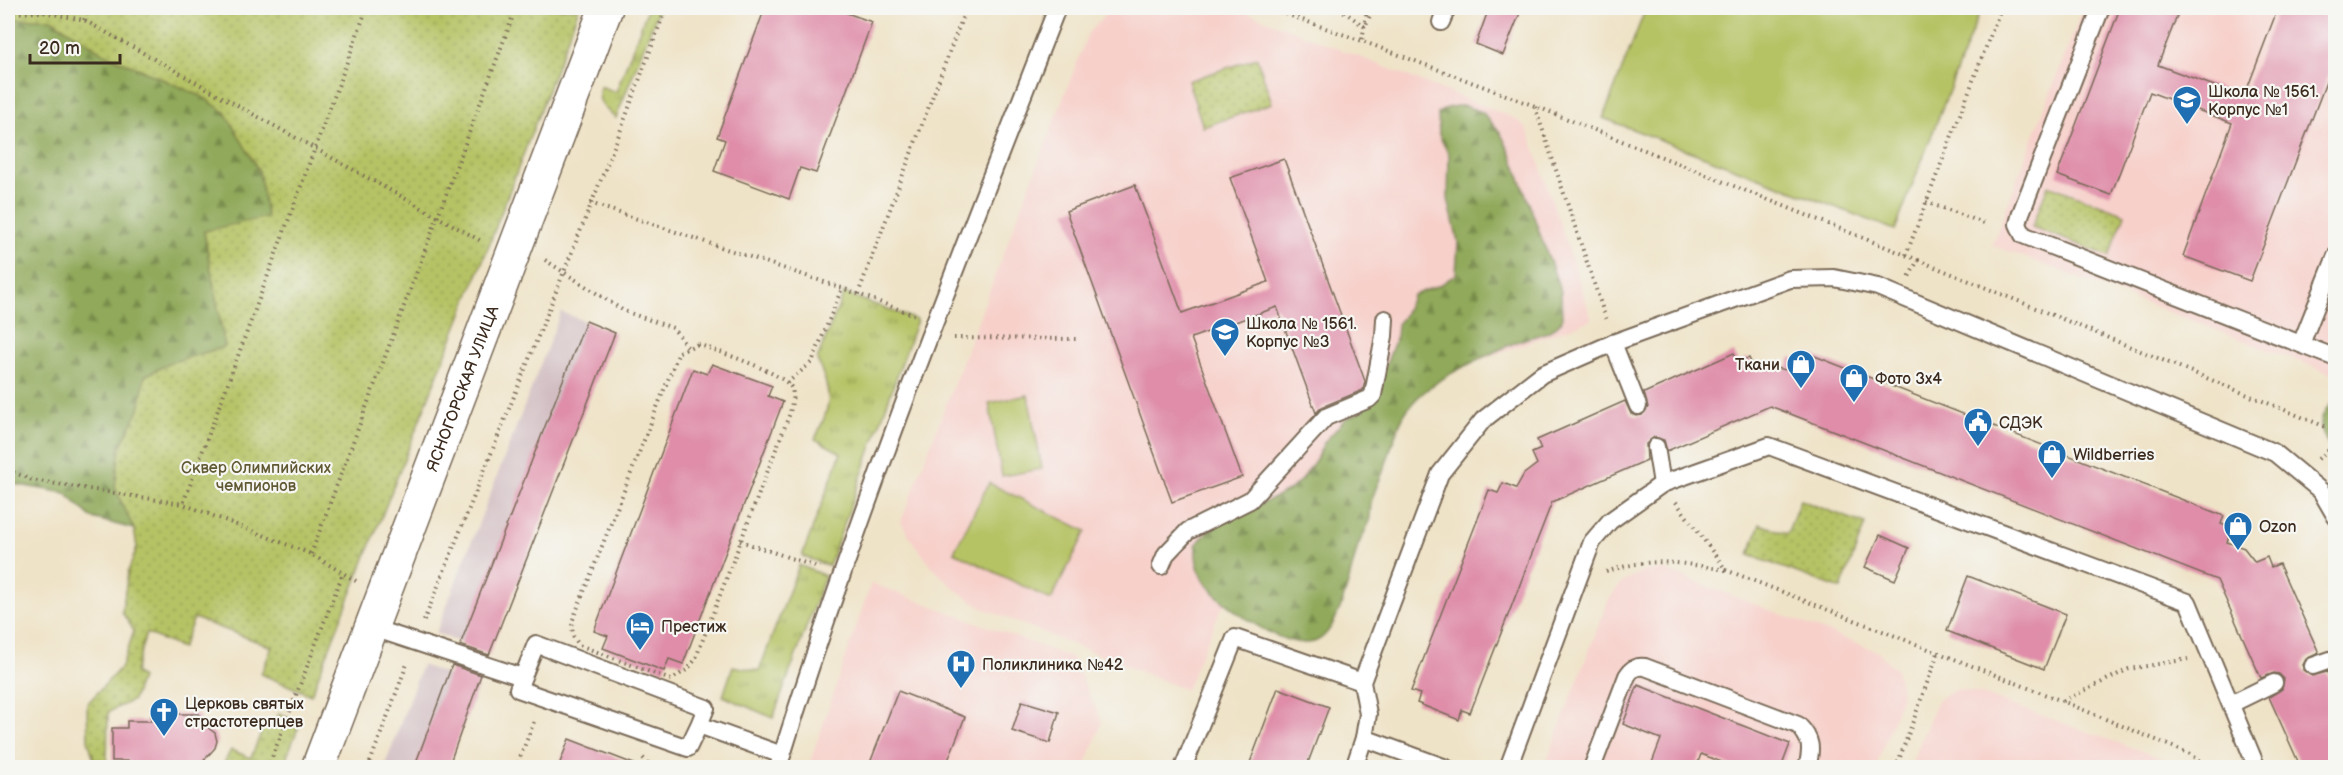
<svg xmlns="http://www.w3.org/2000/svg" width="2343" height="775" font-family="'Balsamiq Sans',sans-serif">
  <defs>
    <pattern id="grass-tufts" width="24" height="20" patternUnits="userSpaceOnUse" patternTransform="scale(1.5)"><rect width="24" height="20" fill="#b6c365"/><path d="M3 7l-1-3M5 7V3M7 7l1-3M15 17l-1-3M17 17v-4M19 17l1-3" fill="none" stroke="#959f53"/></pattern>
    <pattern id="forest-firs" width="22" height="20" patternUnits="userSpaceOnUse" patternTransform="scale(1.5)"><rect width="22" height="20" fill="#90a95a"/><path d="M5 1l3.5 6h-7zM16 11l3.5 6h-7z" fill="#778a4a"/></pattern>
    <pattern id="park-dots" width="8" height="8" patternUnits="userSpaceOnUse" patternTransform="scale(1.5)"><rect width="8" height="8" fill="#b6c365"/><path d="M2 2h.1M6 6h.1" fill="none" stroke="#959f53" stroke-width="1.8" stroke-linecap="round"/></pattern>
  </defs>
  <rect width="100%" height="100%" fill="#f6f6f2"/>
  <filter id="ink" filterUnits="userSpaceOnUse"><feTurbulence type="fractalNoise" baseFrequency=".0167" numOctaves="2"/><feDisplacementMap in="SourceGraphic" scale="12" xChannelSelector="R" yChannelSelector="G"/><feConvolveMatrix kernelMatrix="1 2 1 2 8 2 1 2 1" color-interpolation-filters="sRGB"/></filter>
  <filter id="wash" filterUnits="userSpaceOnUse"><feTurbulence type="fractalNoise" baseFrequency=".008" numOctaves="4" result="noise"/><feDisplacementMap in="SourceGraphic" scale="24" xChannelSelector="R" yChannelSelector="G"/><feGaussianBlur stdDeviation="1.35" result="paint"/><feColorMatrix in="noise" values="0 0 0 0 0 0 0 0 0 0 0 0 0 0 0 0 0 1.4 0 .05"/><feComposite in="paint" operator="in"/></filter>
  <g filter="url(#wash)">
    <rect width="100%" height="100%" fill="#efe3c7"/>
    <g fill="#f7d0ca">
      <polygon points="1112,8 1236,8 1516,119 1527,129 1532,141 1592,320 1429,378 1221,609 1186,690 982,608 956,590 936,571 915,545 901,522 1088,33"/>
      <polygon points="2083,8 2335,8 2335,375 1992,245"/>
      <polygon points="1665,570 1877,651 1896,670 1902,695 1876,767 1544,768 1608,601 1620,584 1640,572"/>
      <polygon points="871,583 1072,658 1102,722 1085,767 808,768"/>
      <polygon points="1956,689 1976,692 2186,767 1910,767 1937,700"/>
    </g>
    <g fill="#d2bec2">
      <polygon points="561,312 615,333 489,654 436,633"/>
      <polygon points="422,665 478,687 448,767 384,768"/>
    </g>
    <g fill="url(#grass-tufts)" stroke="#787642" stroke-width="1.5">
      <path d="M648,8H659L616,118C604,108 596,103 600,86L616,92Z"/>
      <path d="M844,293L917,320L829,566L802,556L841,453L815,439C832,401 833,399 817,359Z"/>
      <polygon points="799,565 825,576 773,718 723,696 733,666 759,671"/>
    </g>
    <g fill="url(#forest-firs)" stroke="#666a3c" stroke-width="1.5">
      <polygon points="8,19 51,19 103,53 201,96 225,112 259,171 267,218 204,232 225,347 172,362 145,376 139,410 120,447 115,488 134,529 92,518 65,493 8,483"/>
      <path d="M1456,106H1465L1482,112L1500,132L1512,156L1561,292L1562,320C1551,336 1531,335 1514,343C1482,358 1432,378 1410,406C1396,424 1392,448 1384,469C1380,480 1374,491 1371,503C1370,509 1371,515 1369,521C1367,530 1361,537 1358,546C1351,568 1340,635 1314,642C1287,649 1245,619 1225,603C1205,587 1194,570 1196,545L1209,529L1290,490L1303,478L1316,459L1324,443L1345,419L1362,411L1379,383L1396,338L1397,324L1403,317L1413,295L1440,285L1456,274L1458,242L1448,199L1449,155L1439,135L1438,113L1447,108Z"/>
      <path d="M2335,401V454C2320,434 2313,418 2335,401Z"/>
    </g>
    <g fill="url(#park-dots)" stroke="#787642" stroke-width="1.5">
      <polygon points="8,8 579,8 489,245 311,695 261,674 272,647 194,618 182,648 146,633 135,672 141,678 133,700 108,712 107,767 96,767 88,740 87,704 122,666 134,631 122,612 128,572 137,547 134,529 115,488 120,447 139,410 145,376 172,362 225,347 204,231 267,217 259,171 225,112 201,96 103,53 51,19 8,19"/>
      <polygon points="1257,58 1272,103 1203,127 1188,81"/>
      <polygon points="2048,185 2125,214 2109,256 2032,227"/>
      <polygon points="1800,500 1865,524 1841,589 1749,555 1760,524 1787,534"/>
      <polygon points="279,714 300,723 283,767 222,767 231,750 251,758 264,725 272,729"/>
    </g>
    <g fill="#b6c365" stroke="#787642" stroke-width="1.5">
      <polygon points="1646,8 1981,8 1895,230 1603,118"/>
      <polygon points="1028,395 1042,469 1002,476 989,403"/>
      <polygon points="989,483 1086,531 1051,600 954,552"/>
    </g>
    <g id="blocks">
      <g fill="#df8da9">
        <polygon points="765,8 833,8 872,22 816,173 800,168 789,199 714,171 725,140 717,137"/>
        <polygon points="1489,8 1505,8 1520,13 1503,55 1476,44"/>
        <polygon points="2120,8 2180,8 2158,65 2244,97 2278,8 2336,8 2336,56 2250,281 2183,256 2232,123 2150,92 2111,195 2057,175"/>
        <polygon points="1284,159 1365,381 1363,390 1322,407 1316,413 1277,307 1191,338 1242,477 1172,502 1066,211 1135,185 1182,313 1268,282 1230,178"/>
        <polygon points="586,321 615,333 489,655 460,645"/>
        <polygon points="1734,353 1738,362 1749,358 1755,371 1771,367 1786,370 1791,357 1803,362 1807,353 2224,516 2221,524 2232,528 2227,542 2244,548 2255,562 2267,557 2271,567 2279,564 2319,653 2306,659 2303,665 2303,670 2312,676 2327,672 2336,691 2336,768 2301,768 2269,697 2282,689 2284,679 2279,674 2274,673 2261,678 2217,580 1770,406 1667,451 1664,440 1654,437 1646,444 1647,460 1552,502 1470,713 1462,710 1459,720 1417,703 1420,694 1411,691 1489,490 1498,493 1503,483 1516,488 1524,474 1537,464 1532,453 1541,449 1537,440 1625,401 1631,414 1636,416 1642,415 1648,407 1644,393"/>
        <polygon points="712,364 772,386 768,396 783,402 683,664 669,659 664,671 603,648 608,636 594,631 693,369 707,374"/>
        <polygon points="1880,535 1909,548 1895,580 1865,567"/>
        <polygon points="1968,576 2066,614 2044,669 1947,631"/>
        <polygon points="452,665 481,675 448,768 414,768"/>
        <polygon points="1638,685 1790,744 1781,768 1737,768 1701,754 1696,768 1650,768 1661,739 1623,724"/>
        <polygon points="1278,688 1329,707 1306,768 1248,768"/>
        <polygon points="898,691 965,717 945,768 868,768"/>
        <polygon points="1022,701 1059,712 1050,743 1012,731"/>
        <polygon points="151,714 199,714 199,721 215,733 217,741 215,748 197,768 128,767 128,761 112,761 112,728 127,728 127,721 151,721"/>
        <polygon points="569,739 639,766 638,768 558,768"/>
      </g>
    </g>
  </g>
  <g filter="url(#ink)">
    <use href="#blocks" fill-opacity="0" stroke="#7a6b59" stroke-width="1.5"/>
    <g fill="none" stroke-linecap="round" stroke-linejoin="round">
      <g stroke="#7a6b59" stroke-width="20">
        <g id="service">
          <polyline points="2101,8 2021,213 2018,224 2023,235 2336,358"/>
          <polyline points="1441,22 1447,8"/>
          <polyline points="1613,343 1638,406"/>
          <polyline points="2301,344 2336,256"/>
          <polyline points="1656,447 1662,484"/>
          <polyline points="1161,566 1166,554 1188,531 1250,500 1326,417 1369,399 1373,395 1384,336 1385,319"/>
          <polyline points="370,627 522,677"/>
          <polyline points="2313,666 2336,658"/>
          <polyline points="2231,704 2274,683"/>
          <polyline points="699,725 688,748 518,689 536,644 706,708 699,725 782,755"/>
          <polyline points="1364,738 1446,768"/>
          <path d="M778,768C858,510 959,259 1057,8"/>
          <polyline points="1183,768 1235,638 1362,682"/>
          <polyline points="1354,768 1364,738 1368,714 1362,682 1440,474 1483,420 1542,374 1613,343 1790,279 1834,278 1878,287 2275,453 2321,491 2336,517"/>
          <polyline points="1508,768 1592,542 1610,521 1662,484 1769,446 2188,602 2257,768"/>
          <path d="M1592,768L1627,676C1632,668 1636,666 1645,667L1798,725C1812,739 1812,749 1807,768"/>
        </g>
      </g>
      <g stroke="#7a6b59" stroke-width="36">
        <g id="secondary">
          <path id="s1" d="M318,768L606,8"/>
        </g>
      </g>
      <g stroke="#7a6b59" stroke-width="4" stroke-dasharray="1.5 4.5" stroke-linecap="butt">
        <polyline points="1269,8 1362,41"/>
        <polyline points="1339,8 1365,27 1373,8"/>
        <polyline points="1367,8 1362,41 1535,106 1918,260 1909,277"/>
        <polyline points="8,13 43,12 84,20 483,242"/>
        <polyline points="84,20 89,8"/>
        <polyline points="1535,107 1607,322"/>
        <polyline points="1926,202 1984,223"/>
        <polyline points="590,203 842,288 914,315"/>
        <polyline points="1906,255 2001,8"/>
        <polyline points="545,260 624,311 673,328 688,348"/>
        <polyline points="1918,260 2336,431"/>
        <polyline points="858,294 966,8"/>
        <polyline points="954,338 1078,339"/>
        <path d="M698,344C716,351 786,373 792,389C794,395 791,406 790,413L695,660L688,669L671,680L579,645L573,636L572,622L679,352Z"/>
        <polyline points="787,383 812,362 842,288"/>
        <polyline points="2318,459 2336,444"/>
        <polyline points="8,470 32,480 183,504"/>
        <polyline points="1676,502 1726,570 2062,701 2190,754 2207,768"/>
        <polyline points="740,541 820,568"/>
        <polyline points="311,554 516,8"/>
        <path d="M1606,572C1651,556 1680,563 1726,570"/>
        <polyline points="356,581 311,554 183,504 367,8"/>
        <polyline points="424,621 620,132 666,8"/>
        <polyline points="2063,701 2129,669 2188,659"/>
        <polyline points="643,758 648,763 649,768"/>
        <polyline points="268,768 343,573"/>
        <polyline points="368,768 407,664"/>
        <polyline points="516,768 535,719"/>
        <polyline points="1896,768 1938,653"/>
      </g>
      <use href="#service" stroke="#fff" stroke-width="16"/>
      <use href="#secondary" stroke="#fff" stroke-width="33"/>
    </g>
  </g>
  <defs>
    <g id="school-pin" transform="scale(1.5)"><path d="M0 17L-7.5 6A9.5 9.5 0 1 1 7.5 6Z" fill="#1f6fb2" stroke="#f6f6f2"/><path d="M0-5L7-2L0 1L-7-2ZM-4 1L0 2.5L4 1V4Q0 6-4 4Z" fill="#fff"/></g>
    <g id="shop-pin" transform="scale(1.5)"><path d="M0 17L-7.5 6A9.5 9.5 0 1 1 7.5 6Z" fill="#1f6fb2" stroke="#f6f6f2"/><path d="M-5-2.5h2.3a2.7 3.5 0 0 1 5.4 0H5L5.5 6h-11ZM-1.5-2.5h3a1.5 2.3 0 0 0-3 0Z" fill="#fff"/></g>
    <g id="civic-pin" transform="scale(1.5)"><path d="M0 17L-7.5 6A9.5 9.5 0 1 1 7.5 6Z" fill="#1f6fb2" stroke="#f6f6f2"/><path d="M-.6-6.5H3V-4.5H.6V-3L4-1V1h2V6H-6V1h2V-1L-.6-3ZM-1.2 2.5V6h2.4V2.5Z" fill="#fff"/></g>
    <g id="hotel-pin" transform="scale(1.5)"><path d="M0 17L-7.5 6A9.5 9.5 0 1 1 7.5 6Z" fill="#1f6fb2" stroke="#f6f6f2"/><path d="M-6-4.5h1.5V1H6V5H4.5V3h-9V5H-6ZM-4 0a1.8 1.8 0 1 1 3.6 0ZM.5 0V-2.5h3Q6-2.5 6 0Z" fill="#fff"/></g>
    <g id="hospital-pin" transform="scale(1.5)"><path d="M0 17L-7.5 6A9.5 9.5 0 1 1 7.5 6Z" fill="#1f6fb2" stroke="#f6f6f2"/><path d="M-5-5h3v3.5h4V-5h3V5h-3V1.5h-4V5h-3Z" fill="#fff"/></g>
    <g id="church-pin" transform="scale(1.5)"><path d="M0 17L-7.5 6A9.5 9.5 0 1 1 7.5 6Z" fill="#1f6fb2" stroke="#f6f6f2"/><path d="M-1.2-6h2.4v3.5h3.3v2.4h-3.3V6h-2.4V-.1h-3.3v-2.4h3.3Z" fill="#fff"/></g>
  </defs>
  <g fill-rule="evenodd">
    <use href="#school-pin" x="2187" y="100"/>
    <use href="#school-pin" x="1225" y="332"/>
    <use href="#shop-pin" x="1801" y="364"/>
    <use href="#shop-pin" x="1854" y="378"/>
    <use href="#civic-pin" x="1978" y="422"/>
    <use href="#shop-pin" x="2052" y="454"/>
    <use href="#shop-pin" x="2238" y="526"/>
    <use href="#hotel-pin" x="640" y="626"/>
    <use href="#hospital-pin" x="961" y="664"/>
    <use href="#church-pin" x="164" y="712"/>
  </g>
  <g text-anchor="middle" stroke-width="4.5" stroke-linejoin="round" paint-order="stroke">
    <g font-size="16" fill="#3b2a1e" stroke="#f6f6f2" text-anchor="start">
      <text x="2208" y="97">Школа № 1561.<tspan x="2208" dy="18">Корпус №1</tspan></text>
      <text x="1246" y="329">Школа № 1561.<tspan x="1246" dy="18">Корпус №3</tspan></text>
      <text x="1780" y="370" text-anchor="end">Ткани</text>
      <text x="1875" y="384">Фото 3х4</text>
      <text x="1999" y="428">СДЭК</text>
      <text x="2073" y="460">Wildberries</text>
      <text x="2259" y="532">Ozon</text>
      <text x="661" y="632">Престиж</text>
      <text x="982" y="670">Поликлиника №42</text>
      <text x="185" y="709">Церковь святых<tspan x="185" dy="18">страстотерпцев</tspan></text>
    </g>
    <g font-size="16" fill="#3b2a1e" stroke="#f6f6f2">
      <text dy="6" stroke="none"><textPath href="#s1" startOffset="406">ЯСНОГОРСКАЯ УЛИЦА</textPath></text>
    </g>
    <g font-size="16" fill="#605833" stroke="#f6f6f2">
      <text x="256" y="473">Сквер Олимпийских<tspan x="256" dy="18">чемпионов</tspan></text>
    </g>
  </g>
  <rect width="2343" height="775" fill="none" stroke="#f6f6f2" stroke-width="30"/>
  <path d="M30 54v9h90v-9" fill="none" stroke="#3b2a1e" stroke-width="3"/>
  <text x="39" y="54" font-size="18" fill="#3b2a1e" stroke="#f6f6f2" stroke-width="4.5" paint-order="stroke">20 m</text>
</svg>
